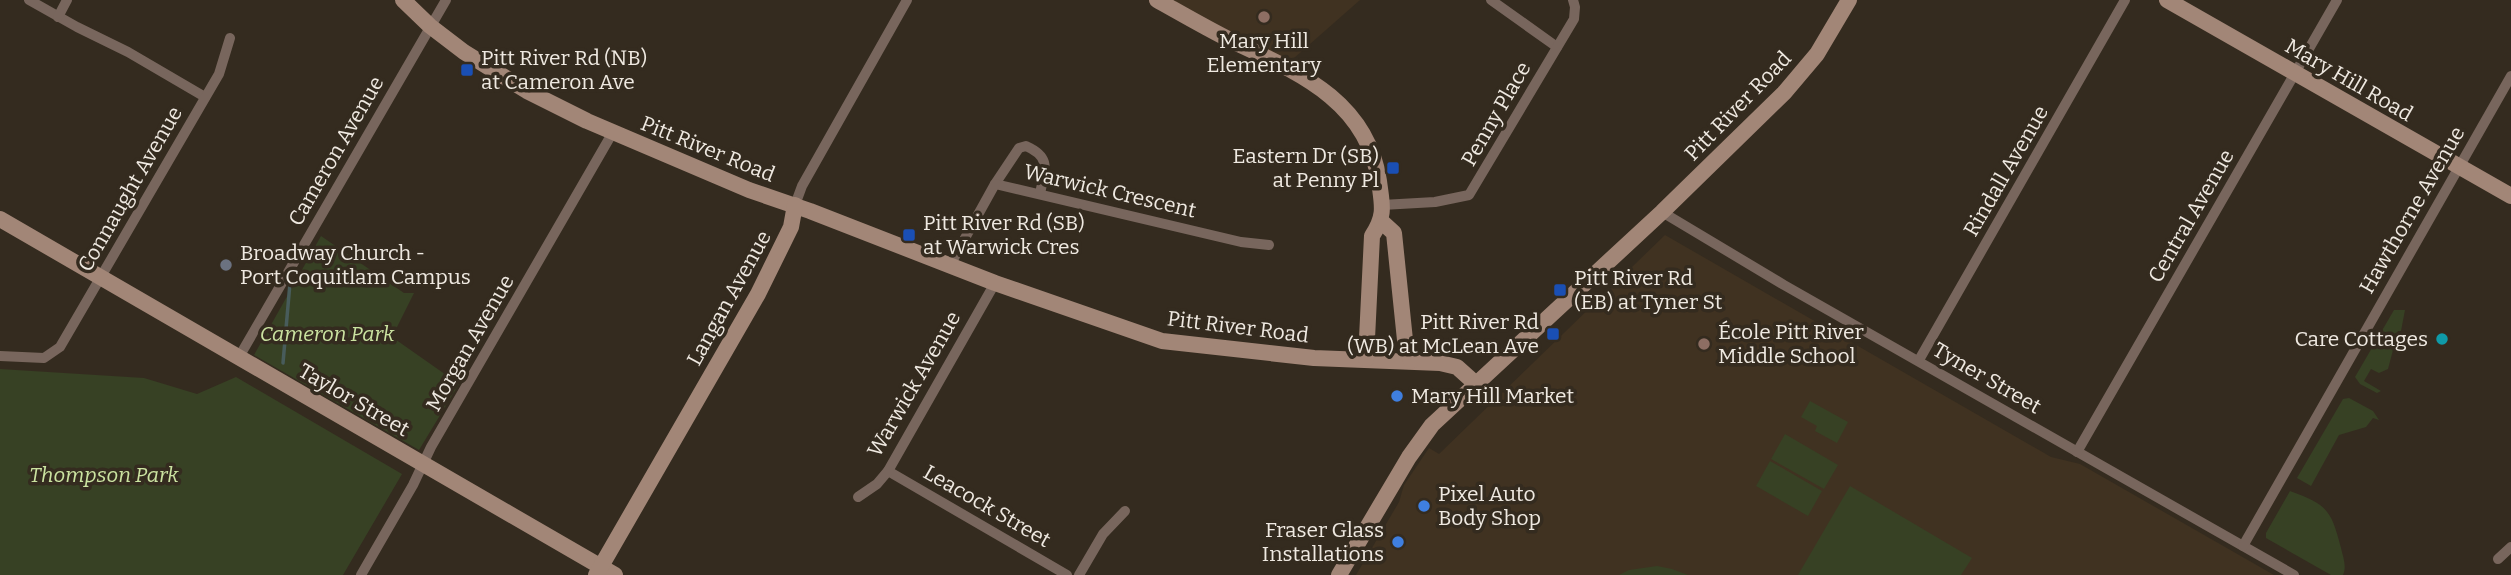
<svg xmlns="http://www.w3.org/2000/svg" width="2511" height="575" font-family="Bitter,serif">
  <rect width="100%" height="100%" fill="#342b1f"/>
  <g fill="#403221">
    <polygon points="1157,0 1360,0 1285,66"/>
    <polygon points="1665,235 2051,457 2080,464 2274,575 1356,575 1399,502 1404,485 1429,448 1439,454"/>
  </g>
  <g fill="#374124">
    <polygon points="321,236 404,293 414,293 392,337 459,384 419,450 254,355"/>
    <polygon points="2394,310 2405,310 2401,331 2398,331 2388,369 2379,373 2371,369 2364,381 2381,391 2377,393 2360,384 2355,377"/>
    <polygon points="0,369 144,378 197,394 236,377 402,474 343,575 0,575"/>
    <polygon points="2349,398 2373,411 2379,420 2373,418 2366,427 2339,435 2311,486 2297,478 2343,399"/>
    <polygon points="1810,401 1848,422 1837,443 1815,431 1817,426 1801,417"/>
    <polygon points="1785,434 1838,465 1824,489 1771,459"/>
    <polygon points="1770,461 1822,491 1808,516 1756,486"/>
    <polygon points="1850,486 1972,558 1961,575 1798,575"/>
    <path d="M2290,491C2328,505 2331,510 2341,548C2343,557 2347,566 2343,575H2331L2266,538V533Z"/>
    <polygon points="1657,566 1672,569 1688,575 1619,575 1629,570"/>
  </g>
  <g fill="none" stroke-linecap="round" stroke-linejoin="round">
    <polyline stroke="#485c5b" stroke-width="3.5" points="283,363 290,283"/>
    <g stroke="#78665d" stroke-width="10">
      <polyline points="29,0 77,27 128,52 205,97"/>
      <polyline points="1491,0 1557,47"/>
      <polyline points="58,17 67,0"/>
      <path d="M995,184L1019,148L1026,146C1053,158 1044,171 1040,194"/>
      <polyline points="795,205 802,186 907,0"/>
      <polyline points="1382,205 1435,202 1469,195 1574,19 1575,7 1573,0"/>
      <polyline points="1662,212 1784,285 2294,575"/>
      <polyline points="949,267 995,184 1241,242 1269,245"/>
      <polyline points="0,356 44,358 60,347 219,74 230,38"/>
      <polyline points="239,357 446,0"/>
      <polyline points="1919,360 2125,0"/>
      <polyline points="2077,452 2337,0"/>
      <polyline points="888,471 1067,575"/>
      <polyline points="858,497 877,484 888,471 995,283"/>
      <polyline points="2243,546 2511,76"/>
      <polyline points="2498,559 2511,547"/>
      <polyline points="361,575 413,485 431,447 613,132"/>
      <polyline points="1079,575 1103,534 1125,511"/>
    </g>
    <g stroke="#a28677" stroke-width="16">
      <polyline points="403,0 430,26 464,52 527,91 587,121 749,190 810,211 995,283 1162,341 1314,358 1440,363 1457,367 1476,384"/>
      <path d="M1157,0C1182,14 1206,28 1232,41C1297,72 1367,100 1379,181C1382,205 1386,215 1372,236L1366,359"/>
      <polyline points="2167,0 2511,196"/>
      <polyline points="0,219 615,575"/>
      <polyline points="1382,222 1394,233 1405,340 1411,361"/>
      <polyline points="596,575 758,294 791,227 795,205"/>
      <polyline points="1339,575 1409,457 1432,425 1662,212 1784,93 1817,54 1849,0"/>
    </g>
  </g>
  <g fill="#8d6e63" stroke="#342b1f" stroke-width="2.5">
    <circle cx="1264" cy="17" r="7"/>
    <circle cx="1704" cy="344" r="7"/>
  </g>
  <g fill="#1a4fb4" stroke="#342b1f" stroke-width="2.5">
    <rect x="460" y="63" width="14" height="14" rx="3.5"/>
    <rect x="1386" y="161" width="14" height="14" rx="3.5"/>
    <rect x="902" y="228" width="14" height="14" rx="3.5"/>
    <rect x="1553" y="283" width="14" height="14" rx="3.5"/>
    <rect x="1546" y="327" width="14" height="14" rx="3.5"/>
  </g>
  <circle fill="#6b7280" stroke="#342b1f" stroke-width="2.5" cx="226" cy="265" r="7"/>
  <circle fill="#0f9aa8" stroke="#342b1f" stroke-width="2.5" cx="2442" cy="339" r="7"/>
  <g fill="#3f7fe0" stroke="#342b1f" stroke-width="2.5">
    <circle cx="1397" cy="396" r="7"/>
    <circle cx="1424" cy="506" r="7"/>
    <circle cx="1398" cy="542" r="7"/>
  </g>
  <g text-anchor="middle" stroke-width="7" stroke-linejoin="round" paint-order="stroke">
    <g font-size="21" fill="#efe9e1" stroke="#342b1f" text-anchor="start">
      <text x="1264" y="48" text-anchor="middle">Mary Hill<tspan x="1264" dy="24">Elementary</tspan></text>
      <text x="481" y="65">Pitt River Rd (NB)<tspan x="481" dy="24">at Cameron Ave</tspan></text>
      <text x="1379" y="163" text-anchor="end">Eastern Dr (SB)<tspan x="1379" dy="24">at Penny Pl</tspan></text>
      <text x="923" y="230">Pitt River Rd (SB)<tspan x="923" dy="24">at Warwick Cres</tspan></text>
      <text x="240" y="260">Broadway Church -<tspan x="240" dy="24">Port Coquitlam Campus</tspan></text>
      <text x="1574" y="285">Pitt River Rd<tspan x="1574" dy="24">(EB) at Tyner St</tspan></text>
      <text x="1539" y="329" text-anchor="end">Pitt River Rd<tspan x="1539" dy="24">(WB) at McLean Ave</tspan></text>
      <text x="1718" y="339">École Pitt River<tspan x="1718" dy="24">Middle School</tspan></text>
      <text x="2428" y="346" text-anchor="end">Care Cottages</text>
      <text x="1411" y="403">Mary Hill Market</text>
      <text x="1438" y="501">Pixel Auto<tspan x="1438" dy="24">Body Shop</tspan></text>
      <text x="1384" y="537" text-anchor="end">Fraser Glass<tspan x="1384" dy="24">Installations</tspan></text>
    </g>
    <g font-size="21" fill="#efe9e1" stroke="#342b1f">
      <text transform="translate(2349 80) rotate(30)" y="7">Mary Hill Road</text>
      <text transform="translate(1738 106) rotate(-46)" y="7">Pitt River Road</text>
      <text transform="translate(1496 114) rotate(-60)" y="7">Penny Place</text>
      <text transform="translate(708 149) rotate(22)" y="7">Pitt River Road</text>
      <text transform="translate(336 151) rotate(-60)" y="7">Cameron Avenue</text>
      <text transform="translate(2006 171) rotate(-60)" y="7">Rindall Avenue</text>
      <text transform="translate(130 189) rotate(-60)" y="7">Connaught Avenue</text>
      <text transform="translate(1110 191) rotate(13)" y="7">Warwick Crescent</text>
      <text transform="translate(2412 210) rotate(-60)" y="7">Hawthorne Avenue</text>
      <text transform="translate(2191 216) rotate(-60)" y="7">Central Avenue</text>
      <text transform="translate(729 298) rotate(-61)" y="7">Langan Avenue</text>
      <text transform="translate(1238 327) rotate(7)" y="7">Pitt River Road</text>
      <text transform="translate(470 343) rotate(-60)" y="7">Morgan Avenue</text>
      <text transform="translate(1987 378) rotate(30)" y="7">Tyner Street</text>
      <text transform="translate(914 384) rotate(-60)" y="7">Warwick Avenue</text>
      <text transform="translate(354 400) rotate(30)" y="7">Taylor Street</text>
      <text transform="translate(987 506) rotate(30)" y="7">Leacock Street</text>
    </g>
    <g font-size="21" font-style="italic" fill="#cbe3a1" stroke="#342b1f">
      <text x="327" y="341">Cameron Park</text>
      <text x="104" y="482">Thompson Park</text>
    </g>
  </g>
</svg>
